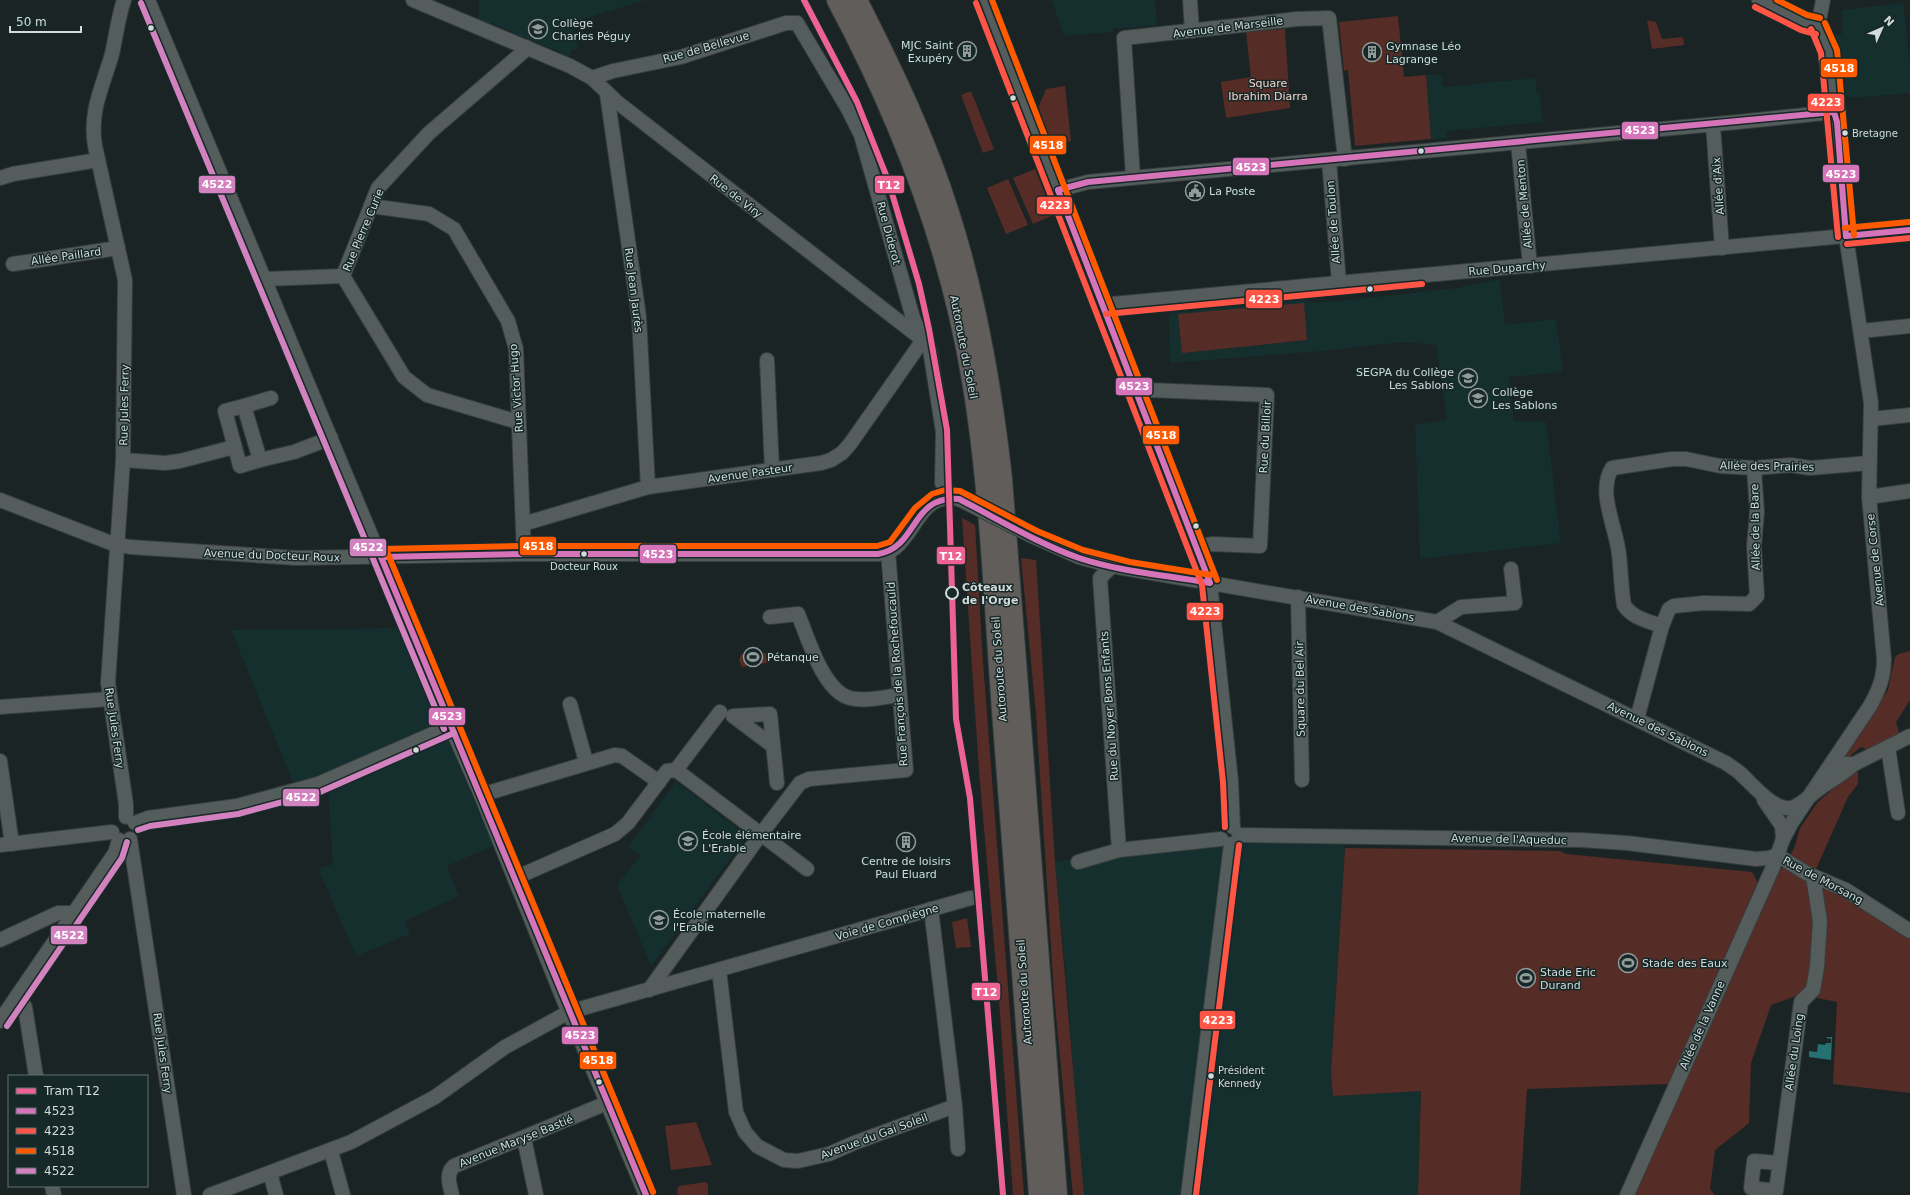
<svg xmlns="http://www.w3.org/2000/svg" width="1910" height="1195" font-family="'DejaVu Sans',sans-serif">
  <rect width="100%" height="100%" fill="#1b2424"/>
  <g fill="#152e2e">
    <polygon points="479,0 646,0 570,23 579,49 571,51 569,58 562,56 561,52 518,36 516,34 492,23 487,24 478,20"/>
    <polygon points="1052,0 1155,0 1157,25 1113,29 1113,32 1064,36"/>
    <polygon points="1903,3 1910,63 1910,93 1848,98 1841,92 1836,35 1842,34 1842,10"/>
    <polygon points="1442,74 1443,87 1535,78 1537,94 1540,94 1543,122 1446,131 1447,138 1431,139 1426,75"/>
    <polygon points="1500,279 1505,325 1556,319 1563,372 1509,377 1514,421 1546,422 1561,543 1420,559 1415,425 1447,420 1436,345 1403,342 1323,351 1170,363 1169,313 1307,299 1313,303 1358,299 1457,288"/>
    <polygon points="401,628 493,846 447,866 459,896 405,921 410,934 356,956 318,869 333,864 328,791 320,776 293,782 231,630"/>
    <polygon points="676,782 747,836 651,966 617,885 640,856 628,847"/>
    <polygon points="1343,837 1345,848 1331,1072 1333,1095 1421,1091 1418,1195 1081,1195 1068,997 1055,862 1119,850 1221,839 1237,841"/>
  </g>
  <g fill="#562c26">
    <polygon points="1398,16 1404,77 1426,75 1431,139 1355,146 1348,70 1344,71 1339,22"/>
    <polygon points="1647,20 1656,22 1662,39 1683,37 1684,45 1652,49"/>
    <polygon points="1285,29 1290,108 1226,118 1221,82 1251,77 1246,32"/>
    <polygon points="1065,86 1071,141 1061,143 1050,139 1040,113 1039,106 1046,89"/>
    <polygon points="971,91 994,149 983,153 961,95"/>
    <polygon points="1035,169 1054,215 1033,224 1013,178"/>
    <polygon points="1008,179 1028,225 1006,234 987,188"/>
    <polygon points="1304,303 1307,340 1182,353 1178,314"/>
    <polygon points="962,518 975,525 983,662 1024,1195 1013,1195 999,1001 979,771"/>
    <polygon points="1021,558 1036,560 1055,862 1084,1195 1073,1195 1054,993 1036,714"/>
    <polygon points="1910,651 1910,700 1896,722 1899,733 1867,749 1861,747 1851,755 1849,759 1841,757 1858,735 1888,690 1895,657 1899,654"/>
    <polygon points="766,653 767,663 742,667 739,660 741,654"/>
    <polygon points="1853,771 1858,772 1858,784 1848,797 1813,876 1910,931 1910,1093 1833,1084 1837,1002 1813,997 1813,990 1771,1005 1751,1063 1749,1123 1715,1150 1710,1189 1715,1195 1632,1195 1773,877 1779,872 1794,849 1800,828 1817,803"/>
    <polygon points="1345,848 1560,851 1566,854 1752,872 1758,883 1668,1084 1527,1089 1520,1195 1418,1195 1421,1091 1333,1096 1331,1072"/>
    <polygon points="967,918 971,947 956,948 952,922"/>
    <polygon points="696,1122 712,1165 671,1170 665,1126"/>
    <polygon points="706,1182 708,1184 708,1195 678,1195 677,1190 679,1186"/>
  </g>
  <polygon fill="#257070" points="1827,1037 1832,1037 1831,1060 1809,1057 1809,1051 1817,1052 1818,1044 1825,1045 1826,1043 1831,1043 1831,1039 1826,1038"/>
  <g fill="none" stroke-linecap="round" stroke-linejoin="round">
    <g stroke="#363e3e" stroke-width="16">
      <g id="minor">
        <path d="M124,0C118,18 116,36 112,54C103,86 89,111 95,146L125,280L123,460L108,683L126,804V817"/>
        <polyline points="148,0 445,713 481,795 564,1001 646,1195"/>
        <polyline points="413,0 570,66 592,78 617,102 923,340 930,350 943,432 942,483"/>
        <polyline points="983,0 1086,261 1210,583 1231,781 1233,827"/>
        <polyline points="1190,0 1192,31"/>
        <polyline points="1759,0 1804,23 1818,26"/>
        <polyline points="592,78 613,71 681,57 786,23 797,23 848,109 861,135 913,318 923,340"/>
        <polyline points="607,94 639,317 648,487"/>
        <polyline points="1713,125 1722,248"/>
        <polyline points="1518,143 1530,266"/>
        <polyline points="1329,160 1339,283"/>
        <polyline points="1133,177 1124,38 1297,19 1329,18 1345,159"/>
        <polyline points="0,178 13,174 98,160"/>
        <polyline points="1058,190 1088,182 1738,122 1834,112"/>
        <polyline points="371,206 429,214 454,229 508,321 516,349 524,554"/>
        <polyline points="13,264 118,248"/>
        <polyline points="343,276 404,377 427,395 518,422"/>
        <polyline points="265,279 343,276 378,188 429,133 522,53 526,47"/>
        <polyline points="1104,306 1112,304 1910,230"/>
        <polyline points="1861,331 1910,326"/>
        <polyline points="767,360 772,470"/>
        <polyline points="1136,391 1150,390 1267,395 1260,546 1212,544 1196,547"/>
        <polygon points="244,406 260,460 240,466 225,411"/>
        <polyline points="244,406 271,398"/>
        <polyline points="1871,419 1910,415"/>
        <polyline points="123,460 165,463 180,461 234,447"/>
        <polyline points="260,460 294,452 331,438"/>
        <polyline points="1869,497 1910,491"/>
        <path d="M0,500L111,543L130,547L297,558L524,554H878C884,553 890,552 895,548C917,530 922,491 959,499"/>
        <polyline points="523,524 648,487 821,463 831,460 842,453 850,444 923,340"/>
        <path d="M1032,536L1079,557L1112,566L1437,622L1726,763C1731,767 1737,770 1741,774C1753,785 1776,814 1794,807C1803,803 1811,795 1819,789C1831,780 1843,774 1854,764H1841L1834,761"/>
        <polyline points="1112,566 1100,578 1119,850"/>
        <polyline points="1298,597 1302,780"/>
        <path d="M770,617L798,614C808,638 823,691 850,698C864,702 884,697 899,695"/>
        <polyline points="1437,622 1461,607 1515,603 1511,569"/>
        <path d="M1662,626C1648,621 1632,618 1624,605C1621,588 1621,571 1619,554C1616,527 1597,492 1612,468L1672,459H1686L1720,466L1754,468L1791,465L1810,468L1869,463"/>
        <polyline points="570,704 586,762"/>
        <polyline points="0,707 110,699"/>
        <polyline points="1637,719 1662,626 1669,609 1674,606 1704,603 1749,604 1757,596 1754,546 1757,512 1754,468"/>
        <polyline points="773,746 733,716 770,714 777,783"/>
        <polyline points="1888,747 1898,813"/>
        <polyline points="0,761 12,844"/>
        <polyline points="1854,764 1910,736"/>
        <polyline points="676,770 807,869"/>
        <polyline points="481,795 615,755 622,756 659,782"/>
        <polyline points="1764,800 1782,826 1783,839"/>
        <polyline points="135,823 148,818 237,806 318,784 451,726"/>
        <polyline points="1239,835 1581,840 1627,843 1756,859 1769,858 1777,855"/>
        <polyline points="130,839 184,1195"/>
        <polyline points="0,845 112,832"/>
        <polyline points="1777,855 1806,873 1846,890 1910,931"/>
        <polyline points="1078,862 1119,850 1221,839"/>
        <polyline points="515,878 615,834 628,823 667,771 676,770 720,712"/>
        <polyline points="0,940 58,913 73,913"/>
        <polyline points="719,970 736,1112 745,1132 757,1146 784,1160 798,1161 829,1154 854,1143 955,1106 931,909"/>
        <polyline points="649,990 761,834 800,783 809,779 906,770 888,552"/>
        <polyline points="17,996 25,1007 36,1076"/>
        <polyline points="0,1021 115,853 119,840"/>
        <polyline points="955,1106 958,1149"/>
        <polyline points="524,1138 536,1195"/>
        <polyline points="331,1151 343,1195"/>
        <polyline points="1779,1163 1754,1161 1751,1188 1776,1191 1801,1002 1813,990 1817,967 1820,921 1813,876"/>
        <polyline points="270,1173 276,1195"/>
        <polyline points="52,1186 54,1195"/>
        <polyline points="210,1195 351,1142 435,1097 505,1047 569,1012 971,898"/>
        <path d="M452,1195C450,1185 445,1174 454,1166L607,1103"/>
        <polyline points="1188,1195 1231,844"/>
        <path d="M1627,1195L1773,867L1783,839L1792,822L1870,706C1879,690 1884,677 1884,659L1869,497L1871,403L1846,236L1829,51L1818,26L1823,0"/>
      </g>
    </g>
    <g stroke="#363e3e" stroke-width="22">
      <g id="highway">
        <path d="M837,0C901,120 950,246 972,380C991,493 994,609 1003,723C1015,880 1027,1038 1039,1195"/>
        <path d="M857,0C892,69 926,139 949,213C977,300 992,389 1002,479L1057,1195"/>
      </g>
    </g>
    <use href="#minor" stroke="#545c5c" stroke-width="14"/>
    <use href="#highway" stroke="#605d5b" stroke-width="20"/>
    <g stroke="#363e3e" stroke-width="16" stroke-linecap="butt">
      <polyline id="minor-bridge" points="959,499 1032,536"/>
    </g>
    <use href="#minor-bridge" stroke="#545c5c" stroke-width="14"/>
    <g stroke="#172828" stroke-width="9">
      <g id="bus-1">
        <polyline points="1834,112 1837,122 1846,236"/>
        <polyline points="1058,190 1088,182 1834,112"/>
        <polyline points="1058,190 1210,583"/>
        <polyline points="1846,236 1910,230"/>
        <path d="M381,557L524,554H878C919,547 910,495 959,499C998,519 1037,543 1079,558C1121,572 1166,575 1210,583"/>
        <polyline points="381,557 646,1195"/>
      </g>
    </g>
    <g stroke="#172828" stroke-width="9">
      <g id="bus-2">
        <polyline points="976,3 1202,585 1223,782 1225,827"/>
        <polyline points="1755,7 1801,30 1816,34"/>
        <polyline points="1811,29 1821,53 1838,237"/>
        <polyline points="1847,244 1910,238"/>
        <polyline points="1106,314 1422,284"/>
        <polyline points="1196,1195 1239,845"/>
      </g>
    </g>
    <g stroke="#172828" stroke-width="9">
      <g id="bus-3">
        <polyline points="992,0 1217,580"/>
        <polyline points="1777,0 1807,15 1820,18"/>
        <polyline points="1825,23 1837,50 1854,235"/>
        <polyline points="1845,228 1909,222"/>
        <polyline points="381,549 524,546 877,546 890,542 915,508 932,494 945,490 960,491 1037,531 1083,550 1130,562 1211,575"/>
        <polyline points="388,554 653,1192"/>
      </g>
    </g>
    <g stroke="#172828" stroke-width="9">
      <g id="bus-4">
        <polyline points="141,3 444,729"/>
        <polyline points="138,830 150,826 238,814 320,792 454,733"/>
        <polyline points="7,1026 122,858 127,842"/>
      </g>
    </g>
    <use href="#bus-1" stroke="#d674ba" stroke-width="6"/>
    <use href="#bus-2" stroke="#ff5546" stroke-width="6"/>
    <use href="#bus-3" stroke="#ff5a00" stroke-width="6"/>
    <use href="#bus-4" stroke="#d282be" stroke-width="6"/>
    <g stroke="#172828" stroke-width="9">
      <polyline id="tram-1" points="804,0 857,102 888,180 919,284 929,329 947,430 956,719 970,798 1003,1195"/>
    </g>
    <use href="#tram-1" stroke="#ee6292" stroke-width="6"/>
  </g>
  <defs>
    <g id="school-ring" transform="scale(1)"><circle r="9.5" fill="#172828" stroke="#919b9a" stroke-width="1.5"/><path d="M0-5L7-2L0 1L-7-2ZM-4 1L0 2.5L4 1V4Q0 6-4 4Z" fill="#919b9a"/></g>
    <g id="building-ring" transform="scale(1)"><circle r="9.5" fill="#172828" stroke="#919b9a" stroke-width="1.5"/><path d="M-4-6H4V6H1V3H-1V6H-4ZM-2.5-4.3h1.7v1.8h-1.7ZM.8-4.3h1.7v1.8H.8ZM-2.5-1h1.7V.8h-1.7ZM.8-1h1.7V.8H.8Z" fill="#919b9a"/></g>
    <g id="civic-ring" transform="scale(1)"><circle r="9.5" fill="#172828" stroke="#919b9a" stroke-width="1.5"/><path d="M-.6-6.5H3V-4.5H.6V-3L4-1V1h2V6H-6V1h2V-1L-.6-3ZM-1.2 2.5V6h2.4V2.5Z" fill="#919b9a"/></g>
    <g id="stadium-ring" transform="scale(1)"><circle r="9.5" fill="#172828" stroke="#919b9a" stroke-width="1.5"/><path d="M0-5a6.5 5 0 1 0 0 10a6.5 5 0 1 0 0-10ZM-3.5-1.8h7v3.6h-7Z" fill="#919b9a"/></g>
  </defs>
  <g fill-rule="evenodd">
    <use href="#school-ring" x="538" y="29"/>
    <use href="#building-ring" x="967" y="51"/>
    <use href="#building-ring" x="1372" y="52"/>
    <use href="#civic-ring" x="1195" y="191"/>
    <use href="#school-ring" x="1468" y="378"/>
    <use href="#school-ring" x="1478" y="398"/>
    <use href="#stadium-ring" x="753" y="657"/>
    <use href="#school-ring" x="688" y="841"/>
    <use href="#building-ring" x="906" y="842"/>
    <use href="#school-ring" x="659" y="920"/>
    <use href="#stadium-ring" x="1628" y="963"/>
    <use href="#stadium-ring" x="1526" y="978"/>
  </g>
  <g fill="#d0dbda" stroke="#172828" stroke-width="1.5">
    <circle cx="151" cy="28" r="3.5"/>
    <circle cx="1013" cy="98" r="3.5"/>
    <circle cx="1845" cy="133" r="3.5"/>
    <circle cx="1421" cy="151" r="3.5"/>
    <circle cx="1370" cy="289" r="3.5"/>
    <circle cx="1196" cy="526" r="3.5"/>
    <circle cx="584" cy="554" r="3.5"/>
    <circle cx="416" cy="750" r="3.5"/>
    <circle cx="1211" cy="1076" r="3.5"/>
    <circle cx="599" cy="1082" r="3.5"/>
  </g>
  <circle fill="#172828" stroke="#d0dbda" stroke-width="2" cx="952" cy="593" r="6"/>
  <g text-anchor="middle" stroke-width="3" stroke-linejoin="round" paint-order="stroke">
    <g font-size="10" fill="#d0dbda" stroke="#172828" text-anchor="start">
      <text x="1852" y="137">Bretagne</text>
      <text x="584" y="570" text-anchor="middle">Docteur Roux</text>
      <text x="1218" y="1074">Président<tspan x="1218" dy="13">Kennedy</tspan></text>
    </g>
    <g font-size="11" fill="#d0dbda" stroke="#172828" text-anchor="start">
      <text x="552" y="27">Collège<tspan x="552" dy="13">Charles Péguy</tspan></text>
      <text x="953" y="49" text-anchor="end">MJC Saint<tspan x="953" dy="13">Exupéry</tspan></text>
      <text x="1386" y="50">Gymnase Léo<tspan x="1386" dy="13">Lagrange</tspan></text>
      <text x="1209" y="195">La Poste</text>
      <text x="1454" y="376" text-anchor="end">SEGPA du Collège<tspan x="1454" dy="13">Les Sablons</tspan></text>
      <text x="1492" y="396">Collège<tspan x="1492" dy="13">Les Sablons</tspan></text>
      <text x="767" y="661">Pétanque</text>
      <text x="702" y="839">École élémentaire<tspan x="702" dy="13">L'Erable</tspan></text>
      <text x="906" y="865" text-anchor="middle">Centre de loisirs<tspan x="906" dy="13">Paul Eluard</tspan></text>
      <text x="673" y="918">École maternelle<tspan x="673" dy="13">l'Erable</tspan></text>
      <text x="1642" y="967">Stade des Eaux</text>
      <text x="1540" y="976">Stade Eric<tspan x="1540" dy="13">Durand</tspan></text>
    </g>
    <g font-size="11" fill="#d0dbda" stroke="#172828">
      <text transform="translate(1228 27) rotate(-7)" y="4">Avenue de Marseille</text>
      <text transform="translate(706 47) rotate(-16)" y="4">Rue de Bellevue</text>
      <text transform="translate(1718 186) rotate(-94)" y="4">Allée d'Aix</text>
      <text transform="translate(736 196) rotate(38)" y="4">Rue de Viry</text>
      <text transform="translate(1524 204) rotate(-95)" y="4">Allée de Menton</text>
      <text transform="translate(1333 222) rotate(-94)" y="4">Allée de Toulon</text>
      <text transform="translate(363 230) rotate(-67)" y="4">Rue Pierre Curie</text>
      <text transform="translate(889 233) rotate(75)" y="4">Rue Diderot</text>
      <text transform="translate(66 256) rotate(-8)" y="4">Allée Paillard</text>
      <text transform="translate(1507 268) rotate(-5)" y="4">Rue Duparchy</text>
      <text transform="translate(634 290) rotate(83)" y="4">Rue Jean Jaurès</text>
      <text transform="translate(964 347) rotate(79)" y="4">Autoroute du Soleil</text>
      <text transform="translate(516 388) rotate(-94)" y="4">Rue Victor Hugo</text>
      <text transform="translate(124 405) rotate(-89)" y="4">Rue Jules Ferry</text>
      <text transform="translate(1265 437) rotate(-87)" y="4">Rue du Billoir</text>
      <text transform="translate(1767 466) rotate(1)" y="4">Allée des Prairies</text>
      <text transform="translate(750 473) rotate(-8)" y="4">Avenue Pasteur</text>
      <text transform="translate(1755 527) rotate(-91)" y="4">Allée de la Bare</text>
      <text transform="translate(272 555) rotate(2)" y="4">Avenue du Docteur Roux</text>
      <text transform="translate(1875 560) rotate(-96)" y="4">Avenue de Corse</text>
      <text transform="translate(1360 608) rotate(10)" y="4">Avenue des Sablons</text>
      <text transform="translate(999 669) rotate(-94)" y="4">Autoroute du Soleil</text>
      <text transform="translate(897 674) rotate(-94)" y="4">Rue François de la Rochefoucauld</text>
      <text transform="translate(1300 689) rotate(-91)" y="4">Square du Bel Air</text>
      <text transform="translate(1109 706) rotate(-94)" y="4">Rue du Noyer Bons Enfants</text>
      <text transform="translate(115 728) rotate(82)" y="4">Rue Jules Ferry</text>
      <text transform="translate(1658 729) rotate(26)" y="4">Avenue des Sablons</text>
      <text transform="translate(1509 839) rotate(1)" y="4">Avenue de l'Aqueduc</text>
      <text transform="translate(1823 880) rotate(28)" y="4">Rue de Morsang</text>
      <text transform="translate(887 922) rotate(-16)" y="4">Voie de Compiègne</text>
      <text transform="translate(1024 992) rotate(-94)" y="4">Autoroute du Soleil</text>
      <text transform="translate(1702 1025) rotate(-66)" y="4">Allée de la Vanne</text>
      <text transform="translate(1794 1052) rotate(-82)" y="4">Allée du Loing</text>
      <text transform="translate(163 1053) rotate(82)" y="4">Rue Jules Ferry</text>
      <text transform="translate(874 1136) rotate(-20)" y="4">Avenue du Gai Soleil</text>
      <text transform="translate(516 1141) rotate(-22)" y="4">Avenue Maryse Bastié</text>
    </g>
    <g font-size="11" fill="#f7d2cc" stroke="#172828">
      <text x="1268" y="87">Square<tspan x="1268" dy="13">Ibrahim Diarra</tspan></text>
    </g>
    <g font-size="11" font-weight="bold" fill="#d0dbda" stroke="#172828" text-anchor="start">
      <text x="962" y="591">Côteaux<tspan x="962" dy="13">de l'Orge</tspan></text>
    </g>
  </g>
  <g stroke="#172828" stroke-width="1.5">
    <rect x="1820" y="58" width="38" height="20" rx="4" fill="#ff5a00"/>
    <rect x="1807" y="93" width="38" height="19" rx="4" fill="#ff5546"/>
    <rect x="1621" y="121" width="38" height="19" rx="4" fill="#d674ba"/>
    <rect x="1029" y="135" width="38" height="20" rx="4" fill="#ff5a00"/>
    <rect x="1232" y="157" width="38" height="19" rx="4" fill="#d674ba"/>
    <rect x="1822" y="164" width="38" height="19" rx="4" fill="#d674ba"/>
    <rect x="198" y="175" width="38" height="19" rx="4" fill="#d282be"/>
    <rect x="874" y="175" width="31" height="19" rx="4" fill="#ee6292"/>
    <rect x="1036" y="196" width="37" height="19" rx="4" fill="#ff5546"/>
    <rect x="1245" y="289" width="38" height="20" rx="4" fill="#ff5546"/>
    <rect x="1115" y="377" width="38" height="19" rx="4" fill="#d674ba"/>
    <rect x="1142" y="425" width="38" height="20" rx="4" fill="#ff5a00"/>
    <rect x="519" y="536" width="38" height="20" rx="4" fill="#ff5a00"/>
    <rect x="349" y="538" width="38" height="19" rx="4" fill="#d282be"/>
    <rect x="639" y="544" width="38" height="20" rx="4" fill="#d674ba"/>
    <rect x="936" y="546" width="30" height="19" rx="4" fill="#ee6292"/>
    <rect x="1186" y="602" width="38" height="19" rx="4" fill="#ff5546"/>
    <rect x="428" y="707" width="38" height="19" rx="4" fill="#d674ba"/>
    <rect x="282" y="788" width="38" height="19" rx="4" fill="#d282be"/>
    <rect x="50" y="925" width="38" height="20" rx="4" fill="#d282be"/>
    <rect x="971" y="982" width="30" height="19" rx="4" fill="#ee6292"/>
    <rect x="1199" y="1010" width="37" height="20" rx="4" fill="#ff5546"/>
    <rect x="561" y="1026" width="38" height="19" rx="4" fill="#d674ba"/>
    <rect x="579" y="1051" width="38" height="19" rx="4" fill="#ff5a00"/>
  </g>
  <g font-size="11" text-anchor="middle" font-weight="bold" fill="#fff">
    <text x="1839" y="72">4518</text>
    <text x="1826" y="106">4223</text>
    <text x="1640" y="134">4523</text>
    <text x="1048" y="149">4518</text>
    <text x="1251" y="171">4523</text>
    <text x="1841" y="178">4523</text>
    <text x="217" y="188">4522</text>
    <text x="889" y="189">T12</text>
    <text x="1055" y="209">4223</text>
    <text x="1264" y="303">4223</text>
    <text x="1134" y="390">4523</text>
    <text x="1161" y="439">4518</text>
    <text x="538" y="550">4518</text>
    <text x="368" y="551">4522</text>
    <text x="658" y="558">4523</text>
    <text x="951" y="560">T12</text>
    <text x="1205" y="615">4223</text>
    <text x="447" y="720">4523</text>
    <text x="301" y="801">4522</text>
    <text x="69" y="939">4522</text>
    <text x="986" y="996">T12</text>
    <text x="1218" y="1024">4223</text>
    <text x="580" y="1039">4523</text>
    <text x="598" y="1064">4518</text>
  </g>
  <rect x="8" y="1075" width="140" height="112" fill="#172828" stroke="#61706f"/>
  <rect x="16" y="1088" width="20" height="6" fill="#ee6292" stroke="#61706f"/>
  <text x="44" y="1095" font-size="12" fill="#d0dbda">Tram T12</text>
  <rect x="16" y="1108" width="20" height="6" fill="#d674ba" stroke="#61706f"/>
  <text x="44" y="1115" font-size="12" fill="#d0dbda">4523</text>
  <rect x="16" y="1128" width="20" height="6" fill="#ff5546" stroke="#61706f"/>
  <text x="44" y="1135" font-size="12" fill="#d0dbda">4223</text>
  <rect x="16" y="1148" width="20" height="6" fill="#ff5a00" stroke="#61706f"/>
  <text x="44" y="1155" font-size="12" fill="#d0dbda">4518</text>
  <rect x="16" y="1168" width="20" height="6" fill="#d282be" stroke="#61706f"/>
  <text x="44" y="1175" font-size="12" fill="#d0dbda">4522</text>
  <g transform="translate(1882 28) rotate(45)" stroke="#172828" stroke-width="3" paint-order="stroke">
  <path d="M0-3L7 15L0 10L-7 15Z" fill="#d0dbda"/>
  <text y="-6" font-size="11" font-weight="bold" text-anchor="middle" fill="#d0dbda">N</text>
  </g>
  <path d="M10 26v6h71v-6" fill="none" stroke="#d0dbda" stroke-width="2"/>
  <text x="16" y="26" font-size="12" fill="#d0dbda" stroke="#172828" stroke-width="3" paint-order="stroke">50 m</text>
</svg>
